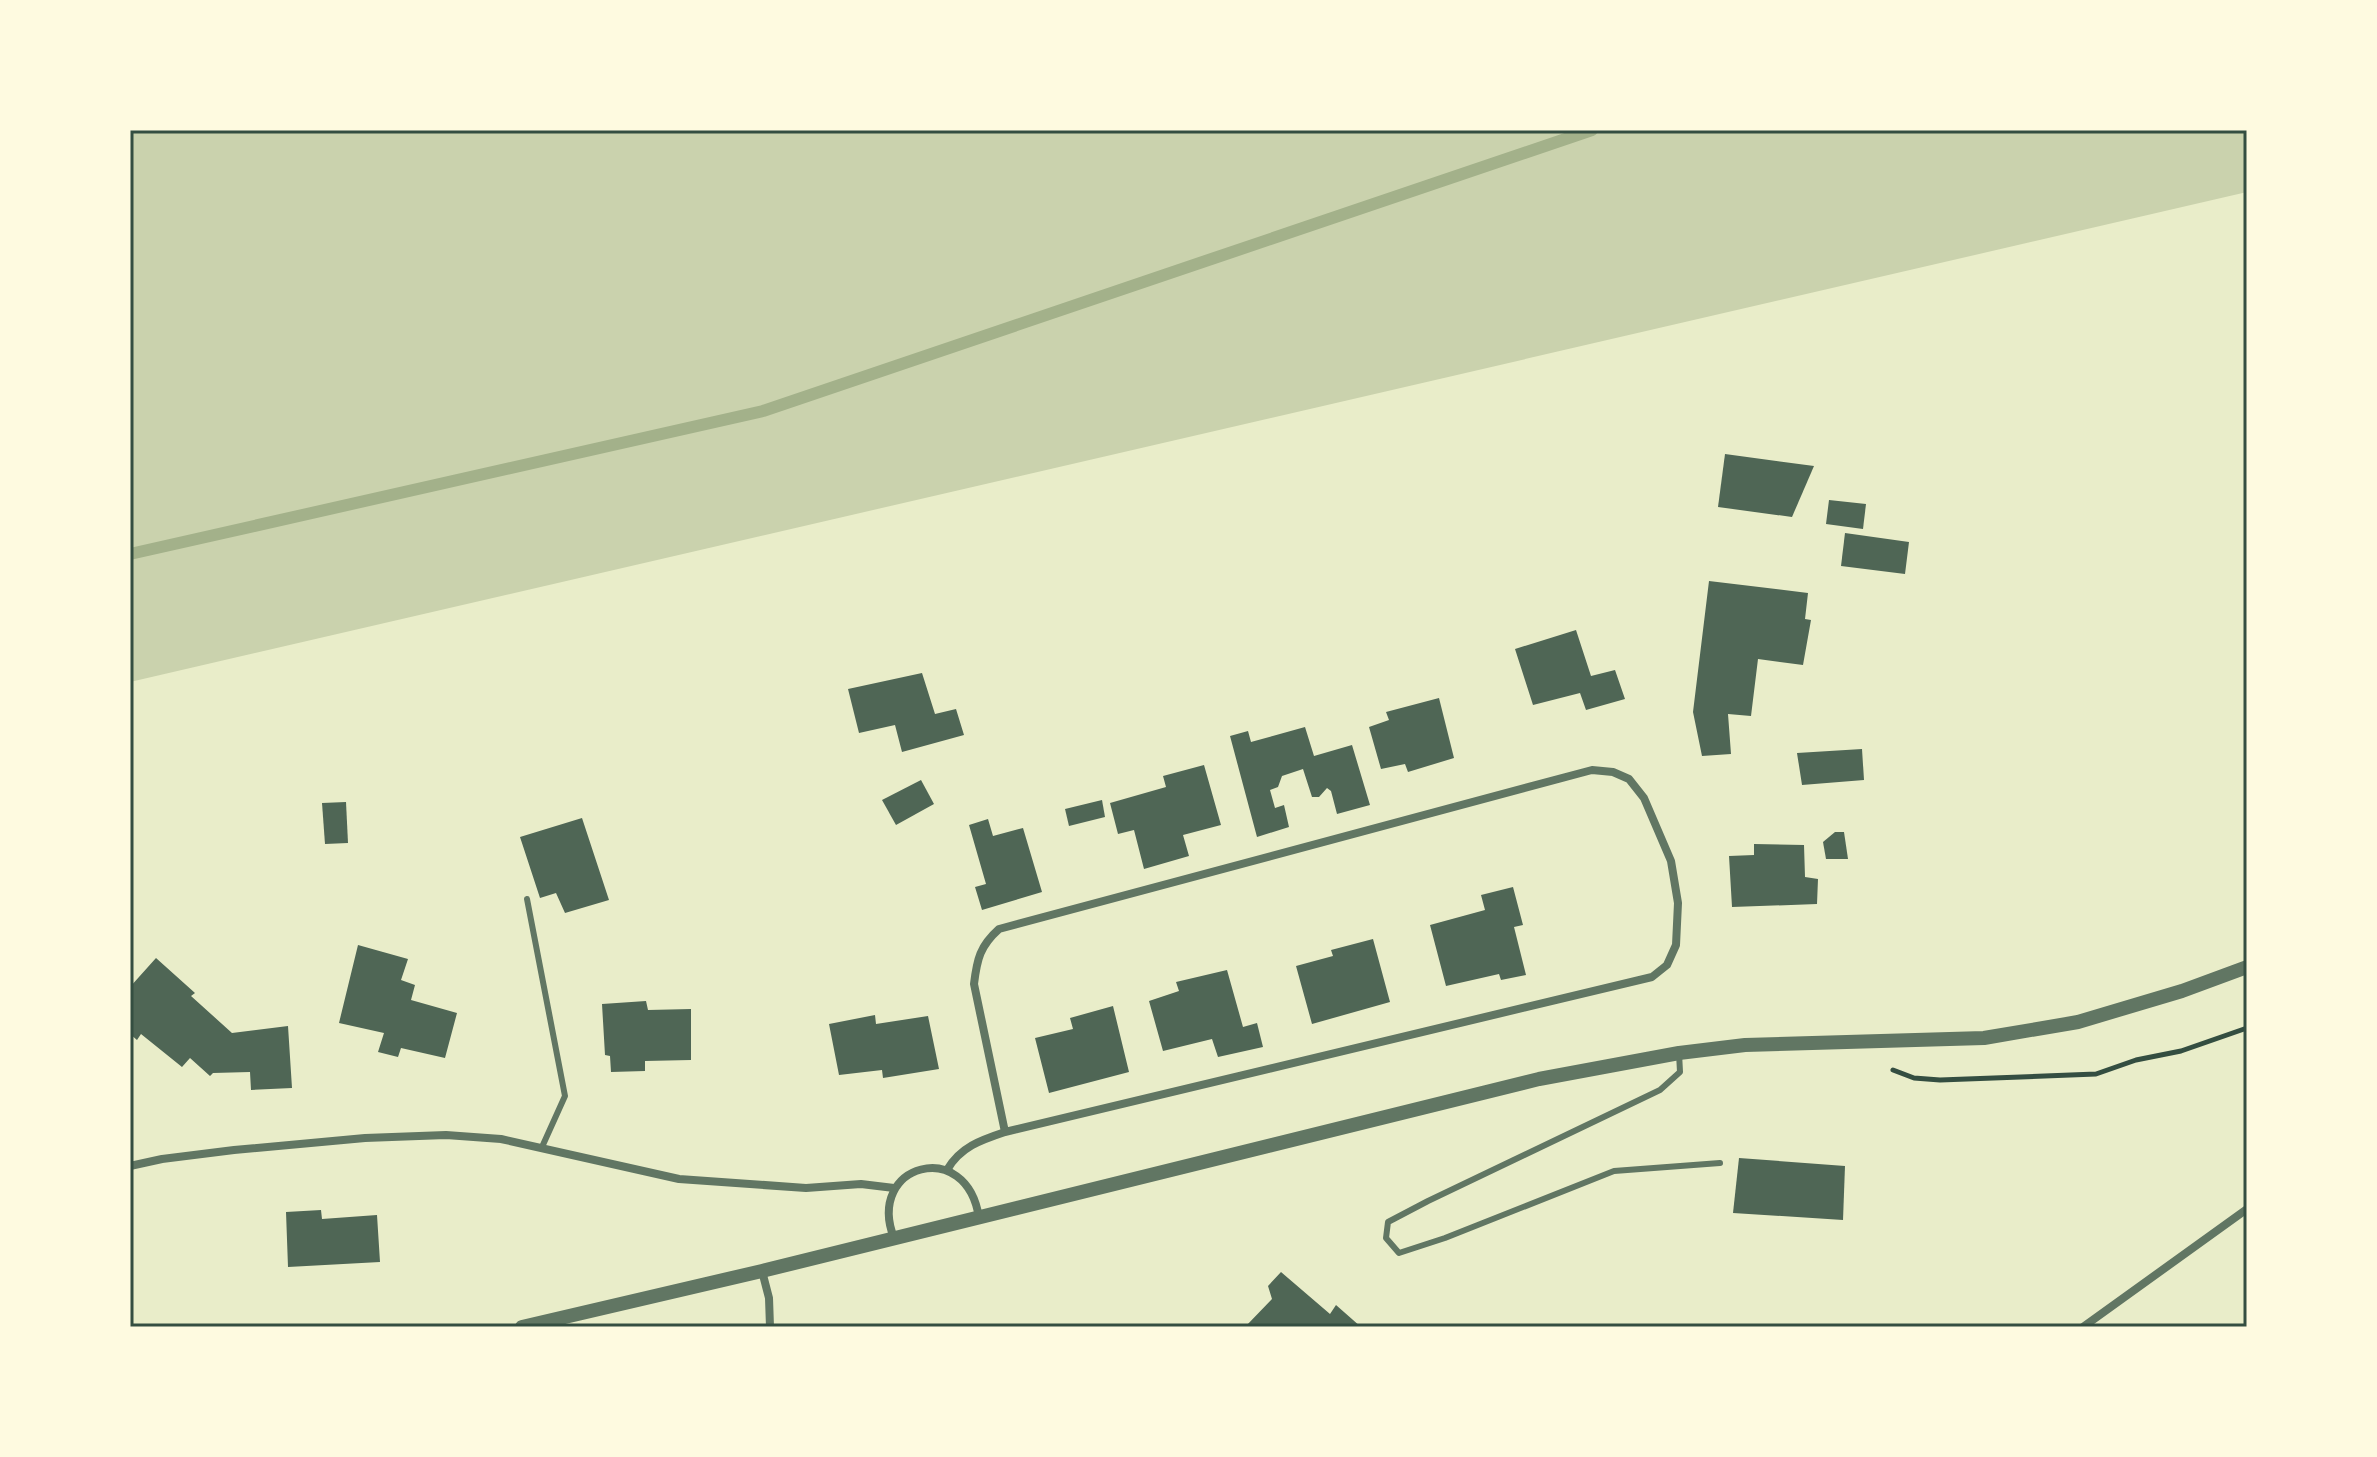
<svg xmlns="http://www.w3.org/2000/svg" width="2377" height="1457" font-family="Poppins,sans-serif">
  <rect width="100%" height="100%" fill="#e9edc9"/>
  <polygon fill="#cad2ad" points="130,130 2247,130 2247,192 130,682"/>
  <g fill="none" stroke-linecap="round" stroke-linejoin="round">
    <polyline stroke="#a3b18a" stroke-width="12" points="130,554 763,411 1592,130"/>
  </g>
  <g fill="#4f6655">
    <polygon points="1725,454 1814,466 1792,517 1718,507"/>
    <polygon points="1829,500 1866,504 1863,529 1826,524"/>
    <polygon points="1845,533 1909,542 1905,574 1841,566"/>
    <polygon points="1709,581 1808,593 1805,619 1811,620 1803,665 1758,659 1751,716 1728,714 1731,754 1702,756 1693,712"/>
    <polygon points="1576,630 1591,676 1615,670 1625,699 1586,710 1580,693 1533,705 1515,649"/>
    <polygon points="922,673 935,714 956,709 964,735 902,752 895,725 859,733 848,689"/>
    <polygon points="1439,698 1454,758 1408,772 1405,764 1381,769 1369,727 1389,720 1386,712"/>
    <polygon points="1305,727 1314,756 1352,745 1370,805 1337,814 1331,791 1327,788 1319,797 1312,797 1303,769 1282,776 1278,787 1270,790 1275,808 1284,805 1289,827 1257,837 1230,736 1248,731 1251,742"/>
    <polygon points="1862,749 1864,780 1802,785 1797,753"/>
    <polygon points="1204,765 1221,825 1183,835 1189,856 1144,869 1134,830 1118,834 1110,803 1166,787 1163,776"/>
    <polygon points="921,780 934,804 896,825 882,800"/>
    <polygon points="1102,800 1105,817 1069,826 1065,809"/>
    <polygon points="346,802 348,843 325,844 322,803"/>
    <polygon points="582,818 609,900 565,913 556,893 540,898 520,837"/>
    <polygon points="988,819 993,836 1023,828 1042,892 982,910 975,887 986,884 969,825"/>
    <polygon points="1835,832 1844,832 1848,859 1826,859 1823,842"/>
    <polygon points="1754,844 1804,845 1805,877 1818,879 1817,904 1732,907 1729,856 1754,855"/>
    <polygon points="1513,887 1523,925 1514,927 1526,975 1501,980 1499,974 1446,986 1430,925 1485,910 1481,895"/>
    <polygon points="1373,939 1390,1002 1312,1024 1296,966 1333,956 1331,950"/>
    <polygon points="358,945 408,959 401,980 415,985 411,1000 457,1013 445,1058 401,1048 398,1057 378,1052 384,1033 339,1023"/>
    <polygon points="156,958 195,993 191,996 232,1033 288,1026 292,1088 251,1090 250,1072 213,1073 210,1076 190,1058 182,1067 141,1034 137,1040 130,1034 130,987"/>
    <polygon points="1227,970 1243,1027 1257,1023 1263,1047 1218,1057 1212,1039 1163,1051 1149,1001 1179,991 1176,982"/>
    <polygon points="646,1001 648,1010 691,1009 691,1060 645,1061 645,1071 611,1072 610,1056 605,1055 602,1004"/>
    <polygon points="1113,1006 1129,1072 1049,1093 1035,1038 1073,1029 1070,1018"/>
    <polygon points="875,1015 876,1024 928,1016 939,1069 883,1078 882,1070 839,1075 829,1024"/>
    <polygon points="1739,1158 1845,1166 1843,1220 1733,1213"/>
    <polygon points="321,1210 322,1219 377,1215 380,1262 288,1267 286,1212"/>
    <polygon points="1281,1272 1330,1314 1336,1305 1361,1327 1245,1327 1272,1299 1268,1286"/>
  </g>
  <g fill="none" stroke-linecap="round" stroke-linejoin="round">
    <polyline stroke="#344e41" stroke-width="5" points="1893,1070 1914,1078 1940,1080 2096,1074 2136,1060 2181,1051 2247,1028"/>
    <g stroke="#617663" stroke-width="6">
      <polyline points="527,899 565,1096 542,1147"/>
      <polyline points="1679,1053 1680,1072 1660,1090 1428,1201 1388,1222 1386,1238 1399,1253 1445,1238 1614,1171 1720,1163"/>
    </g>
    <g stroke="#617663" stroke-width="8">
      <polyline points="130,1166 162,1159 234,1150 365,1138 446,1135 501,1139 679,1179 806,1188 861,1184 894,1188"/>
      <path d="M947,1170C960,1147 981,1140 1005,1132L1652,977L1667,965L1676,945L1678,903L1671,861L1644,798L1629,779L1613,772L1592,770L999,929C980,946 977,959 974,984L1005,1132"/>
      <path d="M894,1238C865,1164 967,1136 979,1218"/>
      <polyline points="762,1271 769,1298 770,1327"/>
      <polyline points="2083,1327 2247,1209"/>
    </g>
    <polyline stroke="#617663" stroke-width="14" points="522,1327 762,1271 1539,1079 1679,1053 1745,1045 1984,1038 2078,1022 2182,991 2247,967"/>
  </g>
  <rect width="2377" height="1457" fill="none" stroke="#fefae0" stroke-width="264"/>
  <rect x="132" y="132" width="2113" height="1193" fill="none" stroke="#344e41" stroke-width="3"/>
</svg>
